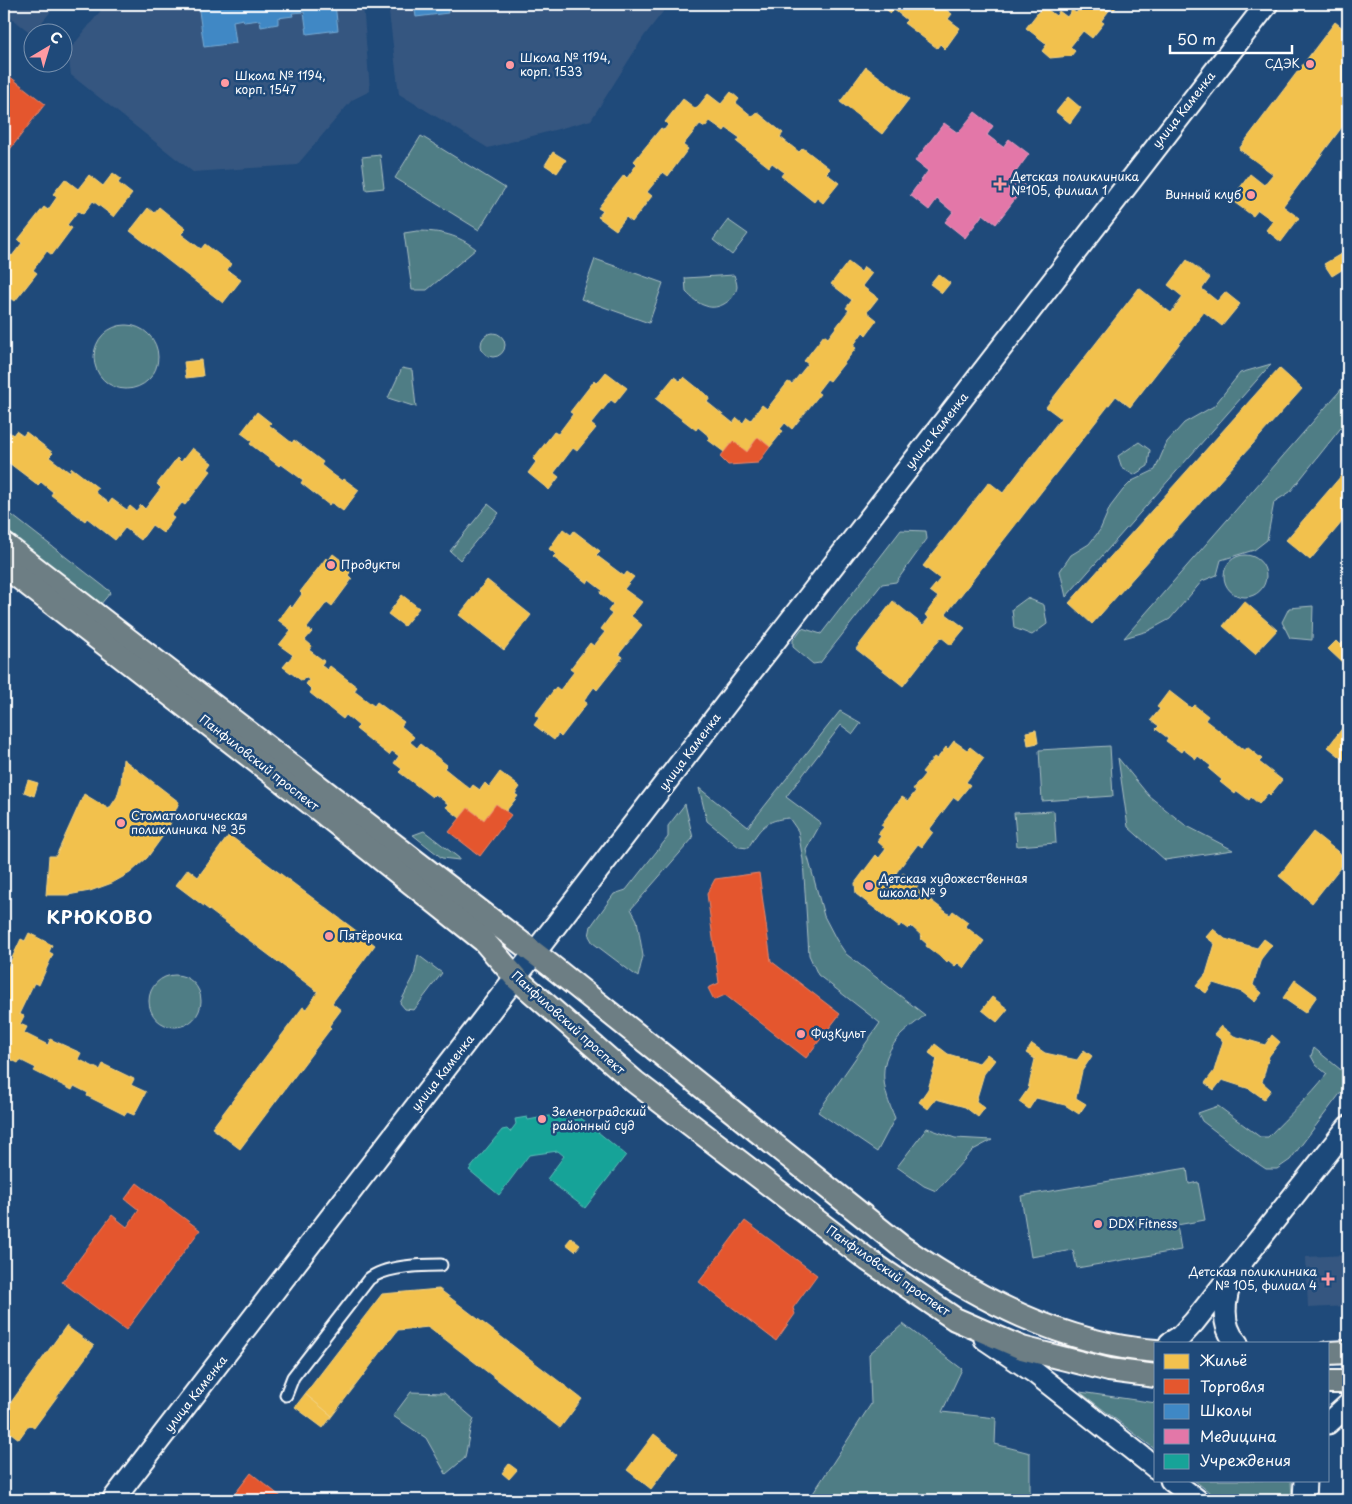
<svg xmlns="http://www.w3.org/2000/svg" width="1352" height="1504" font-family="'Playpen Sans',sans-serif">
  <rect width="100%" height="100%" fill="#1f4a7a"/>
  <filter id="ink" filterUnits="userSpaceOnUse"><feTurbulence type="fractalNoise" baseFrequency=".02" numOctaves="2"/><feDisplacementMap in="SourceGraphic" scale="10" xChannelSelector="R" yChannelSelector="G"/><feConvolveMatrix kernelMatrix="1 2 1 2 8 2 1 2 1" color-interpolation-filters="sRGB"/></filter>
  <g filter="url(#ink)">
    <g fill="#365780">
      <polygon points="4,4 57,4 32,34 4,12"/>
      <polygon points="106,4 363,4 370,91 352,100 297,165 193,172 71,75 68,52"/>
      <polygon points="388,4 669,4 644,36 591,120 488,148 399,94"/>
      <polygon points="1348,1255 1348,1306 1308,1308 1306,1257"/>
    </g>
    <g fill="#507d85" stroke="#a8bec2">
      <polygon points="421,136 505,188 479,230 395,178"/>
      <polygon points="380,155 384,188 366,190 362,157"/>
      <polygon points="728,220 748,234 732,255 713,240"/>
      <path d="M417,231C441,231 458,235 476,249L427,290H412L404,233Z"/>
      <polygon points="595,259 663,283 649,323 581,299"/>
      <path d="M734,275C735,278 737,283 737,287C735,300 718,311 706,306C698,304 692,298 686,292L685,278Z"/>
      <circle cx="126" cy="357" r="32"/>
      <circle cx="493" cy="345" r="12"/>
      <polygon points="1271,364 1066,597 1060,571 1071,555 1089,544 1100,530 1110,507 1123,490 1132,481 1155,470 1167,442 1184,423 1214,406 1240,373"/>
      <polygon points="402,368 412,370 416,407 388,398"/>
      <polygon points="1348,384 1348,419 1290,492 1274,502 1267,540 1254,550 1221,560 1217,575 1202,581 1170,619 1148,631 1124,638 1345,385"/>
      <polygon points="1139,442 1150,450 1148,466 1134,475 1122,468 1118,456"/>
      <polygon points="488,504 499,513 460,560 450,551"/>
      <polygon points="4,509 111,592 100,605 4,539"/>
      <polygon points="901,530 926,531 927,539 896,582 882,584 820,663 813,664 793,647 793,640 802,628 821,634"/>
      <circle cx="1245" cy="576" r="21"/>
      <polygon points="1027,598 1044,605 1047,624 1032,635 1014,628 1012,609"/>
      <polygon points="1313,606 1312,640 1290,638 1282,622 1289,608"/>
      <path d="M840,711L861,723L853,734L841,725L786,797L821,823L806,850L824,916L836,939L846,954L925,1015C917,1022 908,1028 901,1035C876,1061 882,1088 895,1118L877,1152L818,1112L880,1023L818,975L809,955L803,860L798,831L789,818C765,820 760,828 748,848L739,847L707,821L699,788L748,827Z"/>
      <polygon points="1110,746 1113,796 1042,801 1039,750"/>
      <polygon points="1118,758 1149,796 1185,825 1233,850 1165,860 1128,827"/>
      <polygon points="685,804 693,838 631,909 637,920 643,956 638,977 593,943 589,936 591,926 614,894 626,890 668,837 668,826"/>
      <polygon points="1054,811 1056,843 1017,846 1014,813"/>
      <polygon points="424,831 459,858 459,860 442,858 413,835"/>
      <polygon points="418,955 442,973 414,1010 405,1009 400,1003 414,976"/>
      <circle cx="175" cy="1001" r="26"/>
      <path d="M1314,1048L1346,1074L1347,1082L1342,1091L1290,1160L1277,1169H1266L1254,1161L1202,1121L1198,1113L1218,1106L1260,1137H1268C1288,1116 1309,1097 1327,1074L1316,1065L1311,1056Z"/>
      <polygon points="927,1128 955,1138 992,1140 973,1150 936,1191 924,1186 897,1167"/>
      <polygon points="1187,1168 1189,1184 1198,1182 1205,1220 1177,1225 1181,1250 1077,1268 1073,1250 1031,1257 1021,1196"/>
      <polygon points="903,1324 962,1369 942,1412 996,1418 995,1444 1030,1453 1030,1500 806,1500 810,1498 871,1404 869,1354"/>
      <polygon points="411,1392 444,1393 474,1419 470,1430 465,1458 446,1474 426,1438 393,1416"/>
      <polygon points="1080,1392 1156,1403 1156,1450"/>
      <polygon points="1194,1480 1291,1480 1292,1500 1219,1500"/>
    </g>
    <g fill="#f2c14e" stroke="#f6d483">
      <polygon points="879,4 938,4 952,14 948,19 960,28 945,49 940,44 937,48 904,23 907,20 893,9 891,13"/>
      <polygon points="1083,4 1118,4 1114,10 1111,8 1101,21 1104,23 1092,38 1083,31 1070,47 1075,51 1071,56 1050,58 1042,51 1047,44 1026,28 1043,6 1056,16 1059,11 1067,17 1072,10 1076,13"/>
      <polygon points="1335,22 1348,32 1348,119 1283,206 1299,218 1281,242 1266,230 1273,221 1258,210 1253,216 1231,200 1250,174 1264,185 1273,174 1239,149"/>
      <polygon points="866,67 909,99 882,134 840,102"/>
      <polygon points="731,92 739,99 736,103 753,117 757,112 783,133 780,137 799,152 803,148 830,169 826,173 839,183 823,203 817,198 814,202 781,176 784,172 772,163 769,167 737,142 740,138 726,128 724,131 710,121 705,127 700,124 683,145 688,149 668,176 663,172 647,192 652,196 632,222 626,217 616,230 598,217 603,211 598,208 624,175 627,178 637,164 634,161 661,128 664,130 668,125 665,122 683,99 696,109 708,94 721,104"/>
      <polygon points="1068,97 1081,108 1070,123 1056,112"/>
      <polygon points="553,152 566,160 557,173 545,165"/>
      <polygon points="113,173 121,179 118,183 132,194 114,217 93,201 83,214 78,211 67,225 72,228 52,255 47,251 33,270 37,273 15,301 11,298 4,307 4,258 8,253 12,256 22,243 18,240 44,207 48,210 57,197 53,194 65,179 78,189 89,175 103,186"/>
      <polygon points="159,207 186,229 181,234 201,249 205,244 231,264 227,270 241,280 223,303 130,231 148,208 154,213"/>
      <polygon points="1341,254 1348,266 1332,276 1324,264"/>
      <polygon points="1187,260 1210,278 1202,289 1217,301 1225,292 1240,304 1222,326 1204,312 1130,407 1116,396 946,614 965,628 951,645 941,637 903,686 856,649 893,601 923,625 929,618 925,615 938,597 930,591 940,579 923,566 989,482 1003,493 1061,418 1046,407 1139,288 1171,313 1183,297 1168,285"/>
      <polygon points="848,262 861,272 864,267 872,273 862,286 878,298 867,312 877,320 866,335 863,332 853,346 856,348 830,381 827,379 817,392 820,394 792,429 785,423 780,429 783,431 770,447 758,437 747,452 733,441 724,452 708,440 710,437 698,427 696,430 656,399 674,377 680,381 684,377 710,398 707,402 733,423 737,418 743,423 747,417 751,420 762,405 767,409 788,382 792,384 808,364 804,361 824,335 828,338 849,310 846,308 852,300 831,284"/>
      <polygon points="938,274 950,283 942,293 930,284"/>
      <polygon points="201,360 203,376 186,378 184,362"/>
      <polygon points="1279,368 1302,389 1092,624 1069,603"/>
      <polygon points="606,372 627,388 615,403 611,400 591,424 596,428 577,451 573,448 554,473 559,477 549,490 528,473 536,462 533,459 554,432 558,434 573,414 570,412 594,381 597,383"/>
      <polygon points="257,412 271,423 269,425 292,443 294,440 323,462 321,465 331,473 342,481 344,479 359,490 343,511 331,502 329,505 301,483 303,480 281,464 279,466 250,444 252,441 241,433"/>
      <polygon points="4,428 13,435 16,431 23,436 26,432 53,453 49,457 69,472 72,468 98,488 95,492 109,503 112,499 127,510 130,506 136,511 141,505 145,509 161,488 157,484 177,458 181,462 192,448 212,463 208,469 211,471 185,505 182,503 171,516 174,518 163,533 152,525 141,540 125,528 115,540 87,518 85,521 51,495 53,492 41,482 38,485 5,460 7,456 4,453"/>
      <polygon points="1348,468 1348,515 1310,560 1286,540"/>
      <polygon points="563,529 571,535 574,531 600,551 596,555 624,576 627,572 634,577 624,589 642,602 631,616 642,625 619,654 623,657 597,690 594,687 584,701 587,703 561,737 558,734 554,740 534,725 539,718 535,715 556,687 560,690 574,672 570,669 590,643 594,646 605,632 601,629 612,614 608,611 613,604 600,593 602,590 589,580 587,583 553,557 556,554 549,549"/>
      <polygon points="333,554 353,569 348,575 352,579 332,606 327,602 307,628 312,632 305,640 312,646 309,650 324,661 321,665 327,670 330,666 357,687 354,691 374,706 377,702 404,722 401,726 414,737 410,742 417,748 420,744 447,765 444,768 470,789 473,785 480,790 485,783 489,787 500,772 520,787 515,794 518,796 506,811 496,804 484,820 468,808 460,818 446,807 448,804 435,794 432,797 399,772 402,769 394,763 399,756 392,751 389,755 356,729 359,726 346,715 343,719 310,693 312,690 306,684 309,680 305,677 302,681 283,667 293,655 279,645 291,630 278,620 289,605 292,608 302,594 300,592 326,558 328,561"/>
      <polygon points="487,580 531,615 504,650 459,615"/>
      <polygon points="402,595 419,608 404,626 388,614"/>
      <polygon points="1244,601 1277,630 1255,654 1223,626"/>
      <polygon points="1336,641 1340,645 1343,642 1348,647 1348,658 1343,663 1328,649"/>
      <polygon points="1169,691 1191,708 1194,705 1208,716 1205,720 1245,751 1247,747 1262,759 1259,762 1282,780 1270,795 1268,793 1259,804 1251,797 1249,800 1237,791 1235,794 1220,782 1222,780 1209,769 1211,766 1198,756 1196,759 1183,749 1181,752 1166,741 1168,738 1156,729 1159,726 1151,720 1160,709 1157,707"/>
      <polygon points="1347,722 1348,723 1348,763 1328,747"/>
      <polygon points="1036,730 1038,743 1028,745 1026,732"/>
      <polygon points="954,741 967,750 970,747 984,758 966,782 970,785 958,800 954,797 929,830 933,832 922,847 918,844 896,873 901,876 903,873 919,885 916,889 950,915 953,911 968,922 965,926 984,941 964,968 958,963 955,966 948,960 947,962 926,946 927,944 920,938 922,936 911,926 908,929 901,924 899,927 856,894 855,883 876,855 879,858 886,849 877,841 881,836 878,834 884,827 881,825 902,797 908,801 916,791 913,789 925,774 922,772 934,757 937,759 946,747 948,749"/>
      <polygon points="123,759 179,802 168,829 147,858 130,873 112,883 90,891 68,895 46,895 49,856 56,856 84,794 109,809 117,797 121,783"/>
      <polygon points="28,780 38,783 34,796 24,792"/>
      <polygon points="1313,832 1347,859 1312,903 1279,876"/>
      <polygon points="229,835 375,945 332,1003 341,1010 329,1026 331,1028 240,1149 212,1128 303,1007 306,1009 318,992 176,885 188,869 198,877"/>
      <polygon points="1213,929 1225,939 1257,948 1264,939 1272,945 1261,959 1253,985 1262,993 1255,1002 1242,992 1213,983 1206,993 1196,986 1206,974 1215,944 1206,937"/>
      <polygon points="29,933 52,945 49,952 53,954 39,985 34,983 19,1014 24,1016 20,1024 27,1027 24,1033 48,1045 50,1039 81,1053 78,1059 100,1070 103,1064 134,1079 131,1085 146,1092 134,1115 127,1112 125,1115 87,1096 88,1093 74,1086 72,1090 34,1071 36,1068 20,1060 18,1063 4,1056 10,1041 4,1038 4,985 7,979 4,978 4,975 21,939 25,941"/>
      <polygon points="1295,980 1317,996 1305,1013 1283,998"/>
      <polygon points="992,997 1008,1009 997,1022 982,1010"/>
      <polygon points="1221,1026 1234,1036 1265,1045 1272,1035 1280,1042 1269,1056 1262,1082 1271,1090 1264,1099 1250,1089 1222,1080 1214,1090 1205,1083 1214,1071 1223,1041 1214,1034"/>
      <polygon points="935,1044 948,1054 979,1063 987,1054 995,1060 984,1074 976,1101 985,1108 978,1117 965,1107 936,1099 928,1109 919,1102 928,1089 937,1059 929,1053"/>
      <polygon points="1032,1044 1045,1053 1077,1060 1084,1050 1092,1056 1082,1071 1076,1098 1086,1104 1079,1114 1065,1105 1036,1098 1029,1109 1019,1102 1028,1089 1035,1059 1026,1053"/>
      <polygon points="571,1238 580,1245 575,1251 566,1244"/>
      <polygon points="439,1289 582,1399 560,1428 429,1327 398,1330 332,1416 305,1394 382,1294"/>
      <polygon points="66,1326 94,1346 34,1428 29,1425 19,1439 11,1433 4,1443 4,1412"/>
      <polygon points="305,1394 332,1416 323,1428 295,1407"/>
      <polygon points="654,1434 678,1453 651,1489 627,1470"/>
      <polygon points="509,1464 517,1470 509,1479 502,1473"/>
    </g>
    <g fill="#e4572e" stroke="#ec896d">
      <polygon points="4,72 45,104 4,157"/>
      <polygon points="758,437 770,447 758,463 728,465 720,457 733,441 747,452"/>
      <polygon points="496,804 511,815 480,856 449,832 468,808 484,820"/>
      <polygon points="759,873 771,961 840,1014 806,1058 725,995 714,1000 708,988 719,983 707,894 715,879"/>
      <polygon points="137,1183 200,1230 126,1330 62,1282 112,1215 127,1227 139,1210 125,1199"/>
      <polygon points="745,1221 817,1275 793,1308 795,1314 776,1341 699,1282"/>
      <polygon points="251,1473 285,1500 230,1500"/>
    </g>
    <g fill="#3f88c5" stroke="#79acd6">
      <polygon points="198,4 335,4 338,30 307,34 304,12 292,13 293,16 278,18 278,24 261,27 260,20 244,22 243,19 233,21 236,43 204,47"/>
      <polygon points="414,4 447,4 448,13 416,17"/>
    </g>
    <polygon fill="#e377a8" stroke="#eba0c2" points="975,112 993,126 987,135 1003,147 1009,139 1029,154 1013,176 1025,186 996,224 983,214 965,238 945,222 953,212 937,199 929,210 910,195 928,171 915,161 944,123 958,133"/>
    <polygon fill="#17a398" stroke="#5dbfb7" points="565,1113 574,1120 581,1118 626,1155 585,1208 547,1179 564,1156 558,1151 529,1155 499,1195 469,1170 502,1130 507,1129 510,1132 516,1124 515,1119 527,1117 528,1120"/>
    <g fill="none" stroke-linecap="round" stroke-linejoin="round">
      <g stroke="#fff" stroke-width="15">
        <path id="pedestrian" d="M286,1395L293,1377L369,1279C385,1266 419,1265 441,1265"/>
      </g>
      <g stroke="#fff" stroke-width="25">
        <g id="secondary">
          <path d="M1232,1278C1224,1298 1220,1326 1237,1343"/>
          <polyline points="985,1339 1034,1372 1156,1468"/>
          <polyline points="1170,1343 1181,1336 1194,1322 1348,1127"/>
          <polyline points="1328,1423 1348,1405"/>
          <polyline points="1171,1480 1197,1500"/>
          <path d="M113,1500C499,1002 880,501 1267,4"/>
          <polyline points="1304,1500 1305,1480"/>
        </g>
      </g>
      <g stroke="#fff" stroke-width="26">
        <g id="primary">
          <path d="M4,544L550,965L902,1247C978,1299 1062,1344 1156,1351"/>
          <polyline points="4,566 318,809 484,941 517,979 635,1082 868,1260 955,1319 1022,1348 1109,1370 1156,1376"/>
          <polyline points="1328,1353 1348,1352"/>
          <polyline points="1328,1382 1348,1382"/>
        </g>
      </g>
      <use href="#pedestrian" stroke="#1f4a7a" stroke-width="11"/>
      <use href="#secondary" stroke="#1f4a7a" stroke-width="21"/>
      <use href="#primary" stroke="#6d7e84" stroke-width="22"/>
    </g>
  </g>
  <g fill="#ff9aa2" stroke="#1f4a7a" stroke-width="2">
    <circle cx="1310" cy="64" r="5"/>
    <circle cx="510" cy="65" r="5"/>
    <circle cx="225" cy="83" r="5"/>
    <path d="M997.5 176.5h5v5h5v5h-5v5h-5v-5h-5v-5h5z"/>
    <circle cx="1251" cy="195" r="5"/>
    <circle cx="331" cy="565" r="5"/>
    <circle cx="121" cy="823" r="5"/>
    <circle cx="869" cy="886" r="5"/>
    <circle cx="329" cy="936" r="5"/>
    <circle cx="801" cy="1034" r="5"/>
    <circle cx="542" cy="1119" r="5"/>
    <circle cx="1098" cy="1224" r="5"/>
    <path d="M1325.5 1271.5h5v5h5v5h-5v5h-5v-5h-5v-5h5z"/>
  </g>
  <g text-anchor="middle" stroke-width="5" stroke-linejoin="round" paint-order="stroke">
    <g font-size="12" fill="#fff" stroke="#1f4a7a" text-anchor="start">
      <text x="520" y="62">Школа № 1194,<tspan x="520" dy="14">корп. 1533</tspan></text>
      <text x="1300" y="68" text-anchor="end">СДЭК</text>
      <text x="235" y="80">Школа № 1194,<tspan x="235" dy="14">корп. 1547</tspan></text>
      <text x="1011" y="181">Детская поликлиника<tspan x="1011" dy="14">№105, филиал 1</tspan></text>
      <text x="1241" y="199" text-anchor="end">Винный клуб</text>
      <text x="341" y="569">Продукты</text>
      <text x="131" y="820">Стоматологическая<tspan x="131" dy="14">поликлиника № 35</tspan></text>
      <text x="879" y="883">Детская художественная<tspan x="879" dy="14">школа № 9</tspan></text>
      <text x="339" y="940">Пятёрочка</text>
      <text x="811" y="1038">ФизКульт</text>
      <text x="552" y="1116">Зеленоградский<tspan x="552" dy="14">районный суд</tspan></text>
      <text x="1108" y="1228">DDX Fitness</text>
      <text x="1317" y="1276" text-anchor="end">Детская поликлиника<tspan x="1317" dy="14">№ 105, филиал 4</tspan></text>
    </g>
    <g font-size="12" fill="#fff" stroke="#1f4a7a">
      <text transform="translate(1184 110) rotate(-52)" y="4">улица Каменка</text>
      <text transform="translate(937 431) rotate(-52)" y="4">улица Каменка</text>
      <text transform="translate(690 752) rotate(-53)" y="4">улица Каменка</text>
      <text transform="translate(259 763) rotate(38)" y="4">Панфиловский проспект</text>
      <text transform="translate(568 1023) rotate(42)" y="4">Панфиловский проспект</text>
      <text transform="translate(443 1073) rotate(-52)" y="4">улица Каменка</text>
      <text transform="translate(888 1271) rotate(35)" y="4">Панфиловский проспект</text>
      <text transform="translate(196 1394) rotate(-52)" y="4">улица Каменка</text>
    </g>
    <g font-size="18" font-weight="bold" letter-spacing="1" fill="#fff" stroke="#1f4a7a">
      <text x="100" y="924">КРЮКОВО</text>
    </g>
  </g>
  <rect width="1352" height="1504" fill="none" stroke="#1f4a7a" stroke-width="20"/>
  <rect x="10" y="10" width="1332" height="1484" fill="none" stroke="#fff" stroke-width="2" filter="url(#ink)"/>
  <rect x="1154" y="1342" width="175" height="140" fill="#1f4a7a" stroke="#7992af"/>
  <rect x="1164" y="1354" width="25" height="15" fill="#f2c14e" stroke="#7992af"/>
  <text x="1200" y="1366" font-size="15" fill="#ffffff">Жильё</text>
  <rect x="1164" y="1379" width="25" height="15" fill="#e4572e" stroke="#7992af"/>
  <text x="1200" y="1392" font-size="15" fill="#ffffff">Торговля</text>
  <rect x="1164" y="1404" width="25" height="15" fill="#3f88c5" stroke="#7992af"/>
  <text x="1200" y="1416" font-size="15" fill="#ffffff">Школы</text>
  <rect x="1164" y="1429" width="25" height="15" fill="#e377a8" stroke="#7992af"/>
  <text x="1200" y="1442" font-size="15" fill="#ffffff">Медицина</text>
  <rect x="1164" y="1454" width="25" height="15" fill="#17a398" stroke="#7992af"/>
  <text x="1200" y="1466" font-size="15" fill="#ffffff">Учреждения</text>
  <g transform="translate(48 48) rotate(38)"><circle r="24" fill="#1f4a7a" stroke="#7992af"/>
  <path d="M0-4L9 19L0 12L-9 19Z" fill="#ff9aa2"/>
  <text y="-8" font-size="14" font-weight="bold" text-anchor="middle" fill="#ffffff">С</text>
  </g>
  <path d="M1170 45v8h122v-8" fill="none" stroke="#ffffff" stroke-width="2.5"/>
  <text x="1177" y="45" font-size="15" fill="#ffffff" stroke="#1f4a7a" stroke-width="4" paint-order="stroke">50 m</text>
</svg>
